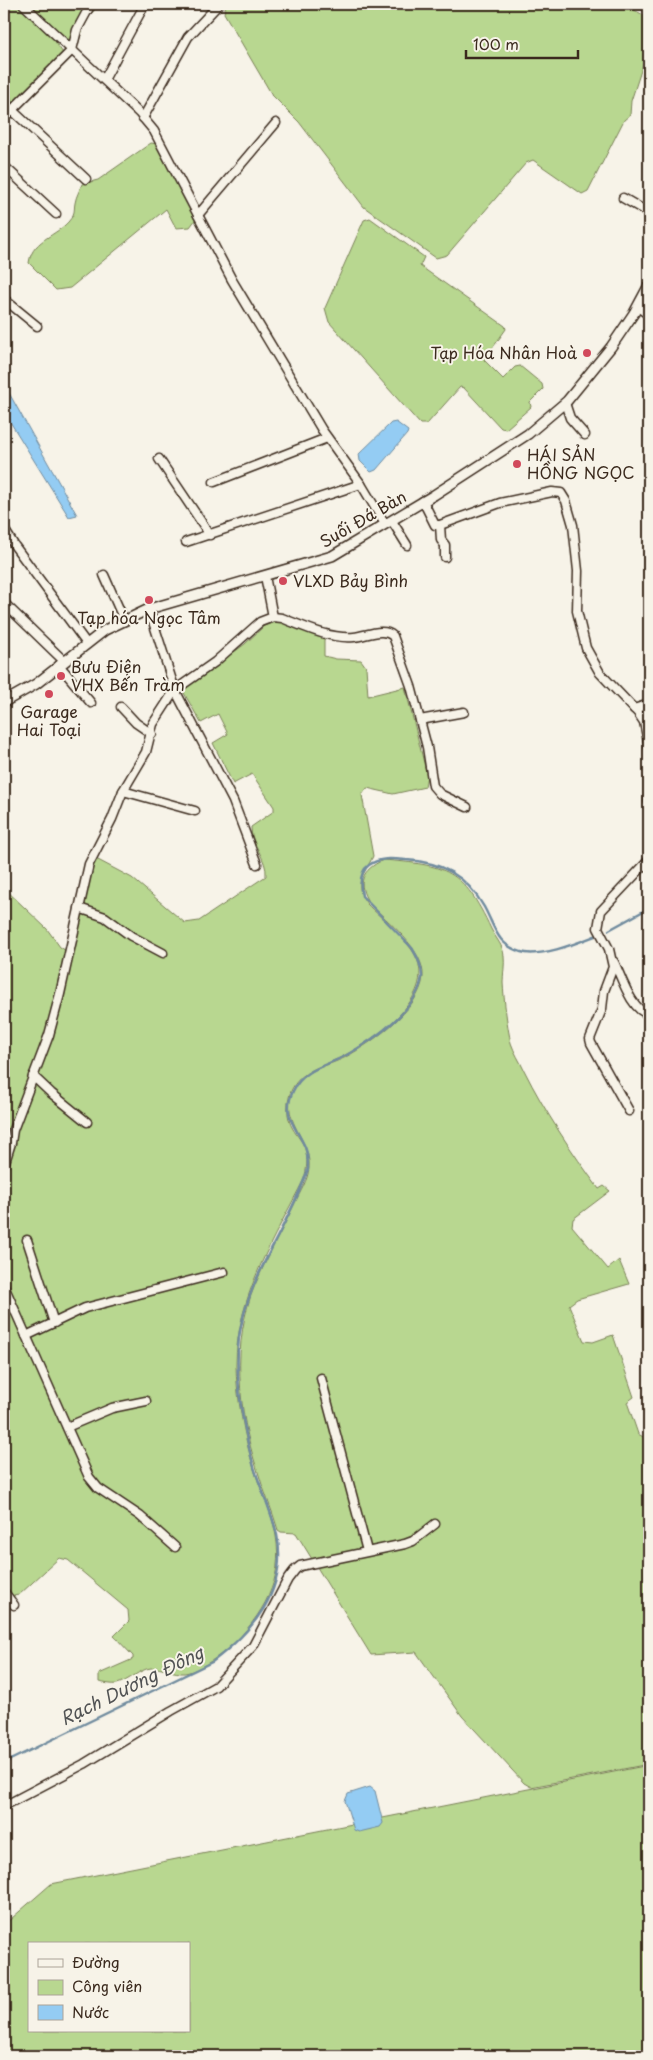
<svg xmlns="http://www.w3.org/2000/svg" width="653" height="2060" font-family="'Playpen Sans',sans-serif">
  <rect width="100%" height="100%" fill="#f7f3e8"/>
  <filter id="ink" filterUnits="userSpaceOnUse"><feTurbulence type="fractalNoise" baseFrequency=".02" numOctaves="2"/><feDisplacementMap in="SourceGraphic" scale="10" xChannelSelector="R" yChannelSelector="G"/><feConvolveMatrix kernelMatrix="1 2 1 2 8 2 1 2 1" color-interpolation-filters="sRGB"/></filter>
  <g filter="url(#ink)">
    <g fill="#b8d790" stroke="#7a8057" fill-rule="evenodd">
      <polygon points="4,4 16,4 55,36 56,43 65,56 17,104 12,104 11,97 4,92"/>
      <path d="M25,4H100C87,16 81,32 77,49L71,47Z"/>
      <polygon points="226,4 623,4 649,18 649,46 631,101 630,115 624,120 588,191 582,194 533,160 526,163 447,255 436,258 364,207 299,122 272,95 224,13"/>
      <path d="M151,143L158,144L196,219L190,227L176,228L166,209L70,288L56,290L29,263C32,237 62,236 73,215C75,211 74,207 75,203C76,196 80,190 82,184L98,180Z"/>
      <polygon points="370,218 424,257 420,266 505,326 506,329 484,360 503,379 515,367 520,366 542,384 543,389 530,402 531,407 506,429 501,428 464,388 460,387 427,424 420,424 329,322 325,308 364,220"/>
      <path d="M277,621L293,625L324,637V656L336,659L361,660L366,667L368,696L405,687L427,775L425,787L393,794L367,788L362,795L373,856C364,876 352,883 367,904C381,918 408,940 416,957C436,997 375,1039 345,1055C326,1066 303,1068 292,1089C286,1101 286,1118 293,1129C297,1136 303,1142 305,1149C308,1160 307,1168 304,1179C275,1237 236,1297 236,1365C236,1394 245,1441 254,1469C259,1486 267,1502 272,1519C286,1566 273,1600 241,1636C229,1649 203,1670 185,1673C174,1674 162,1667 151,1668C140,1669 129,1681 117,1684C112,1685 104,1683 99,1682V1674L133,1659V1656L114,1636L129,1621L128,1610L68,1560L59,1558L19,1595L13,1596L4,1584V888L47,929L60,947L71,954L93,861L98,860L132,878L185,923L199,921L266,876C268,859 250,844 251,827L274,811V807L252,774L233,784L213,743L228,734L218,714L201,723L184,693V688L245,644L264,626Z"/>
      <path d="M383,860C447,865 463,869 491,929C496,939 503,945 504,956C505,965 503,974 503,983C504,1000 507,1026 511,1043C514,1052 520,1061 524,1070C545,1112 571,1151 599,1189L604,1186L610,1191L573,1219L572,1226L608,1269L619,1260L629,1284L577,1299L569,1305L584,1341L593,1342L613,1335L634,1397L627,1402L638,1434L649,1440V1764L531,1787L524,1783L462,1716L416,1652L371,1655L296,1533L281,1532L278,1530C272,1509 263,1490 257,1469C238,1411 231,1342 255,1285C267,1257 282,1230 295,1203C300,1192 308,1180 309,1168C312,1137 271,1114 300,1081C311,1068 330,1065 344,1058C370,1044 420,1010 423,977C425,950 387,921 369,903C356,883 362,870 383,860Z"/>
      <path d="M649,1765V2056H4V1925L51,1884ZM29,1944H189V2031H29Z"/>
    </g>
    <g fill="#94ccf3" stroke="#708b9e">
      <polygon points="6,392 9,393 77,515 69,517 4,412 4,393"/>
      <polygon points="396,422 408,431 407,434 376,470 371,472 360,461 359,454 391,423"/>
      <polygon points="370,1787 375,1791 383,1823 380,1827 359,1832 354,1830 345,1801 348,1794"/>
    </g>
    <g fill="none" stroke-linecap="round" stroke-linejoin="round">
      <g stroke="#708b9e" stroke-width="2.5">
        <polyline points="609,930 649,908"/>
        <path d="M4,1763L212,1662C253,1631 288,1590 277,1535C272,1512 261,1490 254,1467C243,1428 234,1377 239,1337C248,1275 289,1227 308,1169C308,1162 308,1154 305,1147C296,1126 281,1116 293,1091C303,1069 326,1066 345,1056C372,1041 419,1009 422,976C422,966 417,956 412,948L362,896C360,886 359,872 369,865C380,857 394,859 406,860C441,862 466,875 484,907C495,927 496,944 521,952C540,958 577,943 595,936"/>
      </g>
      <g stroke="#3b2a1e" stroke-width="11">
        <g id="minor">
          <polyline points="23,4 139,113 154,131 232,280 322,430 361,484 385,524"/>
          <polyline points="104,80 145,4"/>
          <polyline points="12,110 86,179"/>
          <polyline points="4,118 72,50 77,30 91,4"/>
          <polyline points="143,118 188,37 219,4"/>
          <polyline points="4,166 56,214"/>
          <polyline points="623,198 649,213"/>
          <polyline points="198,215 276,123"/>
          <polyline points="4,299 37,326"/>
          <polyline points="638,307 649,315"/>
          <polyline points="565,403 570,418 585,435"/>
          <polyline points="159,459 210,535"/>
          <polyline points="214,482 327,438"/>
          <polyline points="423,501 435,525 440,525 500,503 552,492 561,493 566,501 573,525 578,571 577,611 586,648 600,673 638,713 644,722 649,747"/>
          <polyline points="392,521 407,545"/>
          <polyline points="440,525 441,540 445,545 445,557"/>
          <polyline points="4,529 14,545 87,644"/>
          <polyline points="186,542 361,484"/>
          <polyline points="104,575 124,620"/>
          <polyline points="265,576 273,617"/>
          <polyline points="4,603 64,661"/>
          <polyline points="149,609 175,690 233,801 257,864"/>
          <polyline points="59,665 91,703"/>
          <polyline points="121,707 136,723 152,734"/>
          <polyline points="634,709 649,704"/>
          <polyline points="420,720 464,712"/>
          <polyline points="649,779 649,802"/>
          <polyline points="123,791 195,811"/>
          <polyline points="79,908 105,917 131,936 163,953"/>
          <path d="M614,962C621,976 632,1012 649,1014"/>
          <polyline points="33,1076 51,1093 87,1122"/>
          <polyline points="629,1111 591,1043 590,1039 602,1009 604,991 613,967 609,949 598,928 601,911 649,860"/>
          <path d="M4,1165L11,1143L13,1130L49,1035L60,994L89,864L112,819L123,791L146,752L153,724L175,690L215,662L260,622L273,617L282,618C305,627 329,639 354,637C366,636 383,627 393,636L411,686L427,747L433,786L440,794L467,807"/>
          <polyline points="27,1240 54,1323"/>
          <polyline points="4,1286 89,1477 98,1488 140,1516 175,1547"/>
          <polyline points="26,1336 85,1308 224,1272"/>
          <polyline points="321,1378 367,1551"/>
          <polyline points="67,1427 112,1408 146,1401"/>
          <polyline points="4,1592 14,1605"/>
          <polyline points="4,1806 84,1764 171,1711 216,1686 253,1646 288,1579 295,1570 300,1566 405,1544 413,1541 435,1524"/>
        </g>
      </g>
      <g stroke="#3b2a1e" stroke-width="12">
        <polyline id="tertiary" points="4,702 36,684 105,630 149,609 332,556 434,495 528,434 567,401 611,347 634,313 649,285"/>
      </g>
      <use href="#minor" stroke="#f7f3e8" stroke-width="8"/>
      <use href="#tertiary" stroke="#f7f3e8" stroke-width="9"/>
    </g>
  </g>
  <g fill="#d1495b" stroke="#f7f3e8" stroke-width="2">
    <circle cx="587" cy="353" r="5"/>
    <circle cx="517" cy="464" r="5"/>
    <circle cx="283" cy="581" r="5"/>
    <circle cx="149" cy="600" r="5"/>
    <circle cx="61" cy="676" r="5"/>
    <circle cx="49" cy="694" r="5"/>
  </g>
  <g text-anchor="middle" stroke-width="4" stroke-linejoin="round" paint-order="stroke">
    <g font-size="16" fill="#3b2a1e" stroke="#f7f3e8" text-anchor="start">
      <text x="577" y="359" text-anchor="end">Tạp Hóa Nhân Hoà</text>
      <text x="527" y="461">HÁI SẢN<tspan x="527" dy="18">HỒNG NGỌC</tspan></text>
      <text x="293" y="587">VLXD Bảy Bình</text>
      <text x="149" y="624" text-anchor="middle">Tạp hóa Ngọc Tâm</text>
      <text x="71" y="673">Bưu Điện<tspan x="71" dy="18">VHX Bến Tràm</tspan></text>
      <text x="49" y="718" text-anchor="middle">Garage<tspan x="49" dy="18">Hai Toại</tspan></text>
    </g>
    <g font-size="16" fill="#3b2a1e" stroke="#f7f3e8">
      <text transform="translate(363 519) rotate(-30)" y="6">Suối Đá Bàn</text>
    </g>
    <g font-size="18" font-style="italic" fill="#515253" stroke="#f7f3e8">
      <text transform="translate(132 1686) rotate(-26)" y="6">Rạch Dương Đông</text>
    </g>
  </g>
  <rect width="653" height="2060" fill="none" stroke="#f7f3e8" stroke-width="20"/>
  <rect x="10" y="10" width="633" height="2040" fill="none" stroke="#3b2a1e" stroke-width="2" filter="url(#ink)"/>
  <rect x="28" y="1942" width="162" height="90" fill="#f7f3e8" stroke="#aca397"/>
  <rect x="38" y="1959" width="25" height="8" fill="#f7f3e8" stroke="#aca397"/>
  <text x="72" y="1968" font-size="15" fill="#3b2a1e">Đường</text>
  <rect x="38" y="1980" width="25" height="15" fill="#b8d790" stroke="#aca397"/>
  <text x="72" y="1992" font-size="15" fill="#3b2a1e">Công viên</text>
  <rect x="38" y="2005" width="25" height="15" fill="#94ccf3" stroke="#aca397"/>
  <text x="72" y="2018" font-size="15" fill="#3b2a1e">Nước</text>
  <path d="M466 50v8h112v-8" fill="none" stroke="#3b2a1e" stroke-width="2.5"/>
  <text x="473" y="50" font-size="15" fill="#3b2a1e" stroke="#f7f3e8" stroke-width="4" paint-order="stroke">100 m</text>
</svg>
